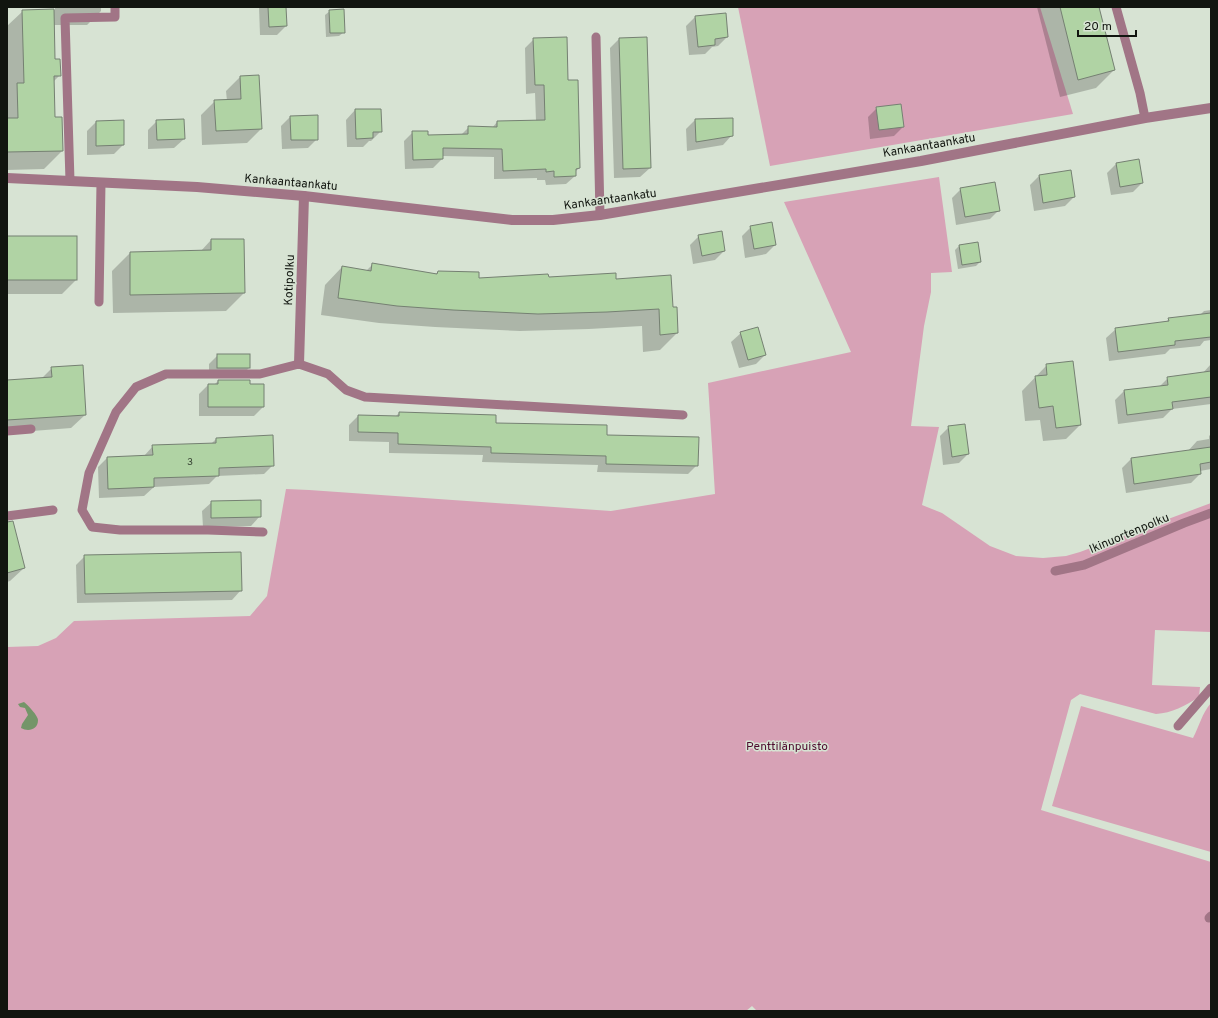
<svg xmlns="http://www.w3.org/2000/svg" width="1218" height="1018" font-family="Overpass,sans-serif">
  <rect width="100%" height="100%" fill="#d7e3d3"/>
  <g fill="#d7a2b6">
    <polygon points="738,7 1040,7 1073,114 770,166"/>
    <path d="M939,177L952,272L931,273V292L924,326L911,426L939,427L922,505L942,513L990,546L1016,556L1043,558L1066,556L1080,552L1211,503V632L1155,630L1152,685L1200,687L1199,697C1185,706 1172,713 1156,714L1080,694L1071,700L1041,810L1211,862V1011H757L752,1006L746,1011H7V647L38,646L56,638L74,621L250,616L267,596L286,489L309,490L611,511L715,494L708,383L851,352L784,202Z"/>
    <path d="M1211,703V852L1052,806L1081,706L1193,738C1199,727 1202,713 1211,703Z"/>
  </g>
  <path fill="#749569" d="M24,702C28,705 38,716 38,720C38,730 28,732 21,728L22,724L28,715L25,708L20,707L18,704Z"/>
  <g fill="#0003">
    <polygon points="55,7 101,7 101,11 87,25 54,25 54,60 60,75 53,82 54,118 62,151 44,169 7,170 7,26 23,11 55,10"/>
    <polygon points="259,7 285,7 286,26 277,35 260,35"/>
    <polygon points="412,7 435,7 412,8"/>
    <polygon points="1037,7 1098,7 1114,70 1096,88 1060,97"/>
    <polygon points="330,11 344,32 339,36 326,37 325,15"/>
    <polygon points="695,17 727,37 718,46 712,47 705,54 689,55 686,26"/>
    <polygon points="534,39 567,81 579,168 575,172 575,176 566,184 546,185 545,180 537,180 537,178 494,179 494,157 442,156 442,159 433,168 405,169 404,141 413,132 427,136 461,135 469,127 492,128 497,122 536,121 535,93 526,94 525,48"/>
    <polygon points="619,39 650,168 640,177 614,178 610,48"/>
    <polygon points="240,77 261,129 247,143 202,145 201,115 215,101 227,101 226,91"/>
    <polygon points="877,108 903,127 894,136 870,139 868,117"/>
    <polygon points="355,110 380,132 371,141 369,141 363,147 347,147 346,120"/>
    <polygon points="290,117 317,139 308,148 282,149 281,126"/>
    <polygon points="695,120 732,135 723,145 687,151 686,129"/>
    <polygon points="157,121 184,139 174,148 148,149 148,130"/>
    <polygon points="96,122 123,145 114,154 87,155 87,131"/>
    <polygon points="1116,164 1142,183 1133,192 1111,195 1107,173"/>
    <polygon points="1070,171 1074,197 1065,206 1034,211 1030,185 1039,176"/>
    <polygon points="961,189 999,210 990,219 956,225 952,198"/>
    <polygon points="751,227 775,245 766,254 745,258 742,236"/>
    <polygon points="699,236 724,251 715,260 693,264 690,245"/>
    <polygon points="7,237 76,280 62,294 7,294"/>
    <polygon points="211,240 244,293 226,311 113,313 112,271 130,253 200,252"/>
    <polygon points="959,246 980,262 976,266 958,269 955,250"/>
    <polygon points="372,265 436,274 438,272 478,279 548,278 615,280 672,308 677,333 660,350 643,352 642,326 589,329 520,331 435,327 379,323 321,315 325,285 342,267 366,271"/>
    <polygon points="1211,310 1211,340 1204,341 1200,346 1170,349 1165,354 1109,361 1106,338 1116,329 1165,323 1169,319 1200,315 1204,311"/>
    <polygon points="741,333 765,355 756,364 739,368 731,342"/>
    <polygon points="218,355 249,368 240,377 209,377 209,364"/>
    <polygon points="1211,364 1211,404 1172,409 1163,418 1118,424 1115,400 1124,391 1159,387 1168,378 1202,374"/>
    <polygon points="1047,365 1080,425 1066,439 1043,441 1040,420 1025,421 1022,391"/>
    <polygon points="52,368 85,415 71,428 7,433 7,381 42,378"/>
    <polygon points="218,381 249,381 249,385 263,407 254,416 199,416 199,394 208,385 214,385"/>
    <polygon points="399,413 606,436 697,465 688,474 597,472 598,465 482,462 483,455 389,453 389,442 349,441 349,425 358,416 395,417"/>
    <polygon points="949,427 968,454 959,463 943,465 940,436"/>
    <polygon points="1211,434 1211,469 1200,471 1200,474 1191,483 1126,493 1122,468 1131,459 1188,451 1197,441 1209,439 1209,436"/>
    <polygon points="272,436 273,465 264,474 217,476 209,484 154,487 144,496 99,498 98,467 107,458 144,456 153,446 211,444 216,439"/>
    <polygon points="212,502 260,516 251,526 203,527 202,511"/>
    <polygon points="7,529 24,568 10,581 7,582"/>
    <polygon points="85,556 241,590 232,600 77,603 76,565"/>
  </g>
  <g fill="#b0d3a4" stroke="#758072">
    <polygon points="268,7 286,7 287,26 269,27"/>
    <polygon points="1060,7 1099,7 1115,70 1078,80"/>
    <polygon points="54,9 55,59 60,59 61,76 54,76 55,117 62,117 63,151 7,152 7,118 18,118 17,83 24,83 22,10"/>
    <polygon points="344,9 345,33 330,33 329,10"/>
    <polygon points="726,13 728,37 715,39 715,45 698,47 695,16"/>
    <polygon points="567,37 568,80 578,80 580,168 576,169 576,176 554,177 554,171 546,172 546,169 503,171 502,149 443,148 443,159 413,160 412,131 428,131 428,135 468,134 468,126 497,127 497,121 545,120 544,85 535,85 533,38"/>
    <polygon points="647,37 651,168 623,169 619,38"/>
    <polygon points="259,75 262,129 216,131 214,100 241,99 240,76"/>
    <polygon points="901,104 904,127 879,130 876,107"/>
    <polygon points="355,109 381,109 382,132 373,132 373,138 356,139"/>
    <polygon points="318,115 318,140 291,140 290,116"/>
    <polygon points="733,118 733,136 696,142 695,119"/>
    <polygon points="184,119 185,139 157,140 156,120"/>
    <polygon points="124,120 124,145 96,146 96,121"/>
    <polygon points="1139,159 1143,183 1120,187 1116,163"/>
    <polygon points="1071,170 1075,197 1043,203 1039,175"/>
    <polygon points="995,182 1000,211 965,217 960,188"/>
    <polygon points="772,222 776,245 754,249 750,226"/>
    <polygon points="722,231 725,251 702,256 698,235"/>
    <rect x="7" y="236" width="70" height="44"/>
    <polygon points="211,239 244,239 245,293 130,295 130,252 211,250"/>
    <polygon points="978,242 981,262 962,265 959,245"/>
    <polygon points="372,263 437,274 438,271 479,272 479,278 548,274 549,277 616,273 616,279 671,275 673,307 677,307 678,333 660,335 659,309 607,312 538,314 453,310 397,306 338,298 342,266 371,271"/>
    <polygon points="1211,313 1211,337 1175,341 1175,345 1118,352 1115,328 1169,321 1168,318"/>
    <polygon points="758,327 766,355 748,360 740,332"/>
    <rect x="217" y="354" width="33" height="14"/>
    <polygon points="1073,361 1081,425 1056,428 1053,406 1039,408 1035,376 1047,375 1046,364"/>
    <polygon points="83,365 86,415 7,420 7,380 52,377 51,367"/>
    <polygon points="1211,371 1211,397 1172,402 1173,409 1127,415 1124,390 1168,385 1167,377"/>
    <polygon points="218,380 250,380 250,384 264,384 264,407 208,407 208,384 218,384"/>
    <polygon points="399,412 496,415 496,423 607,425 607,435 699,437 698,466 606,464 606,456 491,453 491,447 398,444 398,433 358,432 358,415 399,416"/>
    <polygon points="965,424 969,454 952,457 948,426"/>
    <polygon points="273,435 274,466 219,468 219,476 154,478 154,487 108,489 107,457 153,455 152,445 216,443 216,438"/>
    <polygon points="1211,447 1211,462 1200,464 1201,474 1134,484 1131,458"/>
    <polygon points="261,500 261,517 211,518 211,501"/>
    <polygon points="13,521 25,568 7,573 7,522"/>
    <polygon points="241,552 242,591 85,594 84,555"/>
  </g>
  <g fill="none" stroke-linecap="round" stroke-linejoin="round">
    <g stroke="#a17586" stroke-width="9">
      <polyline points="1116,7 1140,93 1145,118"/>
      <polyline points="596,37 600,215"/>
      <polyline points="70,181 65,18 115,17 115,7"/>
      <polyline points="99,302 101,183"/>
      <polyline points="7,431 31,429"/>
      <polyline points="7,516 53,510"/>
      <polyline points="263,532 208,530 120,530 92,527 82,510 89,473 116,412 136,387 166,374 260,374 299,364 328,374 346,390 365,397 683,415"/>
      <polyline points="1055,571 1084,565 1184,523 1211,513"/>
      <polyline points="1178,726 1211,688"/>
      <polyline points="1209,918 1211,916"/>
    </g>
    <g stroke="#a17586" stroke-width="10">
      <polyline points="7,178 197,187 304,196 512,220 553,220 600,215 921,161 1145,118 1211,108"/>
      <polyline points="299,364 304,196"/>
    </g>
  </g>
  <g text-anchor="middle" stroke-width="3" stroke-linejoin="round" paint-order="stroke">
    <g font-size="10" fill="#394434">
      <text x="190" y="465">3</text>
    </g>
    <g font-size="12" fill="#11150f" stroke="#d7e3d3">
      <text transform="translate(929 145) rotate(-10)" y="4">Kankaantaankatu</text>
      <text transform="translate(291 182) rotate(5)" y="4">Kankaantaankatu</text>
      <text transform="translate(610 199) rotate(-8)" y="4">Kankaantaankatu</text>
      <text transform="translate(289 280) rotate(-88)" y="4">Kotipolku</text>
      <text transform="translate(1129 533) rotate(-23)" y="4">Ikinuortenpolku</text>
    </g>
    <g font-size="12" fill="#4e0a2e" stroke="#d7e3d3">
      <text x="787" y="750">Penttilänpuisto</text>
    </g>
  </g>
  <rect width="1218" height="1018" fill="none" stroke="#11150f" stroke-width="16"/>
  <path d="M1078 30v6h58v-6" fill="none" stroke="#11150f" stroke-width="2"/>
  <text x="1084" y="30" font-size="12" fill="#11150f" stroke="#d7e3d3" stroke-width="3" paint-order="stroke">20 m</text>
</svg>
